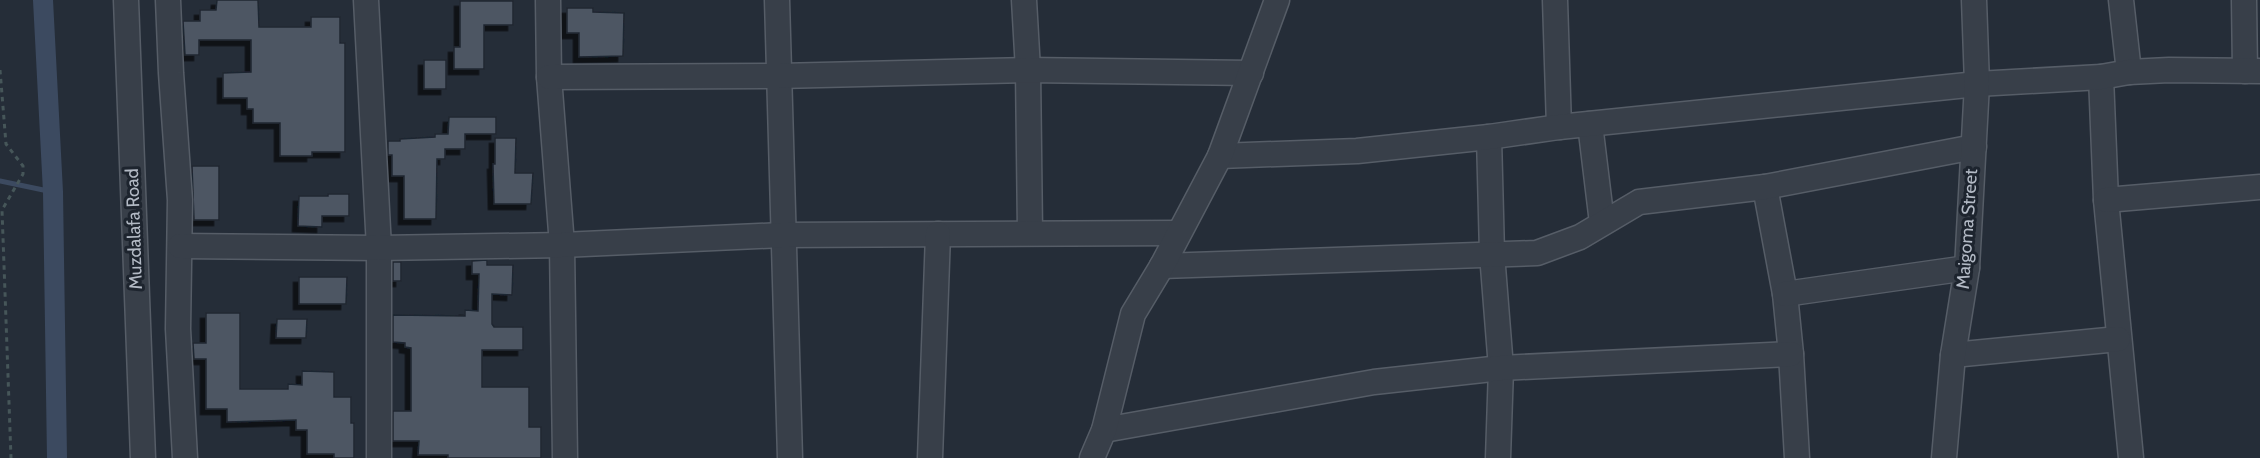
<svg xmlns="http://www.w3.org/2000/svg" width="2260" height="458" font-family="Cabin,sans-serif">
  <defs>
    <filter id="shadow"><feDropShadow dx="-5.5" dy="5.5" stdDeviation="0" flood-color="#0009"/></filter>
  </defs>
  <rect width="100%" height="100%" fill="#252d38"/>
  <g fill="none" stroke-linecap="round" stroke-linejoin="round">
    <polyline stroke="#3c4a60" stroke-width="5" points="0,181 53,192"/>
    <polyline stroke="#3c4a60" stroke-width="20" points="43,0 53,192 57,458"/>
  </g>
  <g fill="#4d5764" stroke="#1f2630" stroke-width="1.5" filter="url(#shadow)">
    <polygon points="217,0 258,0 259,27 311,27 311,17 340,17 340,43 345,43 345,152 312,152 312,156 280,156 280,123 253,123 253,109 247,109 247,98 223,98 223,73 251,72 251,40 199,40 199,55 185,55 183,21 200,21 200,10 216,10"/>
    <polygon points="460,1 513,1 513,25 484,25 484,69 454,69 454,47 460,47"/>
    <polygon points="567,8 593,8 593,12 624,13 623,56 579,57 579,33 567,33"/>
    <rect x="424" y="60" width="22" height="29"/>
    <polygon points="449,117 496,117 496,134 465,134 465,149 445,149 445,159 437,159 436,219 404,219 404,176 392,176 392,155 388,155 388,141 400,141 400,139 435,137 435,134 448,134"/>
    <polygon points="495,138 516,138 515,173 533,173 531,204 494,204 493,164 495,164"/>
    <polygon points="192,166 219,166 219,220 194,220"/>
    <polygon points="328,194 349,194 349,216 322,216 322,227 298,226 299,196 328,196"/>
    <polygon points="487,260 487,265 513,265 512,295 492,294 492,324 494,327 523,327 523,350 482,350 482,387 529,387 529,427 541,427 541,458 448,458 448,455 418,455 419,441 393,441 393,411 411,411 411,348 405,347 405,343 393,342 393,315 465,316 465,310 478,311 479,274 472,274 472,261"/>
    <rect x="393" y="262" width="8" height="19"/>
    <polygon points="299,277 347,277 346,304 299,304"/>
    <polygon points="206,313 240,313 240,389 288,389 288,384 302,385 302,371 334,372 334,397 351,397 351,423 354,423 354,458 334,458 334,454 307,454 307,430 296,430 296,420 227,422 227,409 206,409 206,359 194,359 193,343 206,343"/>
    <polygon points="277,319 307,319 306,338 276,338"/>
  </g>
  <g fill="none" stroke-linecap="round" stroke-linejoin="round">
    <g stroke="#565d67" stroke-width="27">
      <g id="minor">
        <polyline points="126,0 143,458"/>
        <polyline points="168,0 171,73 180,200 178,329 185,458"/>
        <polyline points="366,0 379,248 379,458"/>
        <polyline points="548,0 549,77 562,245 565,458"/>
        <polyline points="777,0 790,458"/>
        <polyline points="1024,0 1028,70 1030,233"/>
        <polyline points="1555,0 1559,127"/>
        <polyline points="2121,0 2129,72"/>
        <polyline points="2244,0 2245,71"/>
        <polyline points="549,77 779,76 1028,70 1251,73"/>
        <polyline points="2101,77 2106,200 2131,458"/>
        <polyline points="1590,124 1602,223"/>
        <polyline points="1489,137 1492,254 1501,368 1498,458"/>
        <polyline points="1220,156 1357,151 1489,137 1559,127 1977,84 2101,77 2129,72 2169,70 2260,71"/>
        <polyline points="1765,187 1785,294 1791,354 1797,458"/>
        <polyline points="2106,200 2260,187"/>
        <polyline points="180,246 379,248 562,245 782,235 1178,233"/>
        <polyline points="1162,266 1537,253 1580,237 1639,202 1765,187 1974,147"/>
        <polyline points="1785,294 1967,268"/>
        <polyline points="1953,355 2118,339"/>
        <polyline points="1104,430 1374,382 1501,368 1791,354"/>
        <polyline points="930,458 938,234"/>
        <polyline points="1092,458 1104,430 1133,314 1162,266 1220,156 1277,0"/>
        <polyline points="1944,458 1953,355 1967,268 1977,84 1974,0"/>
      </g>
    </g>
    <polyline stroke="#465659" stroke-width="3" stroke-dasharray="4.5 4.5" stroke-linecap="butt" points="0,70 6,144 23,166 23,174 2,210 11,458"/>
    <use href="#minor" stroke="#383f49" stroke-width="24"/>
  </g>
  <g text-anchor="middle" stroke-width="6" stroke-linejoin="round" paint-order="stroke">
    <g font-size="18" fill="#b3bac5" stroke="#1d242e">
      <text transform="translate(134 229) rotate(-92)" y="6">Muzdalafa Road</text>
      <text transform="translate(1967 229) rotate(-86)" y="6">Maigoma Street</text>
    </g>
  </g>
</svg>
